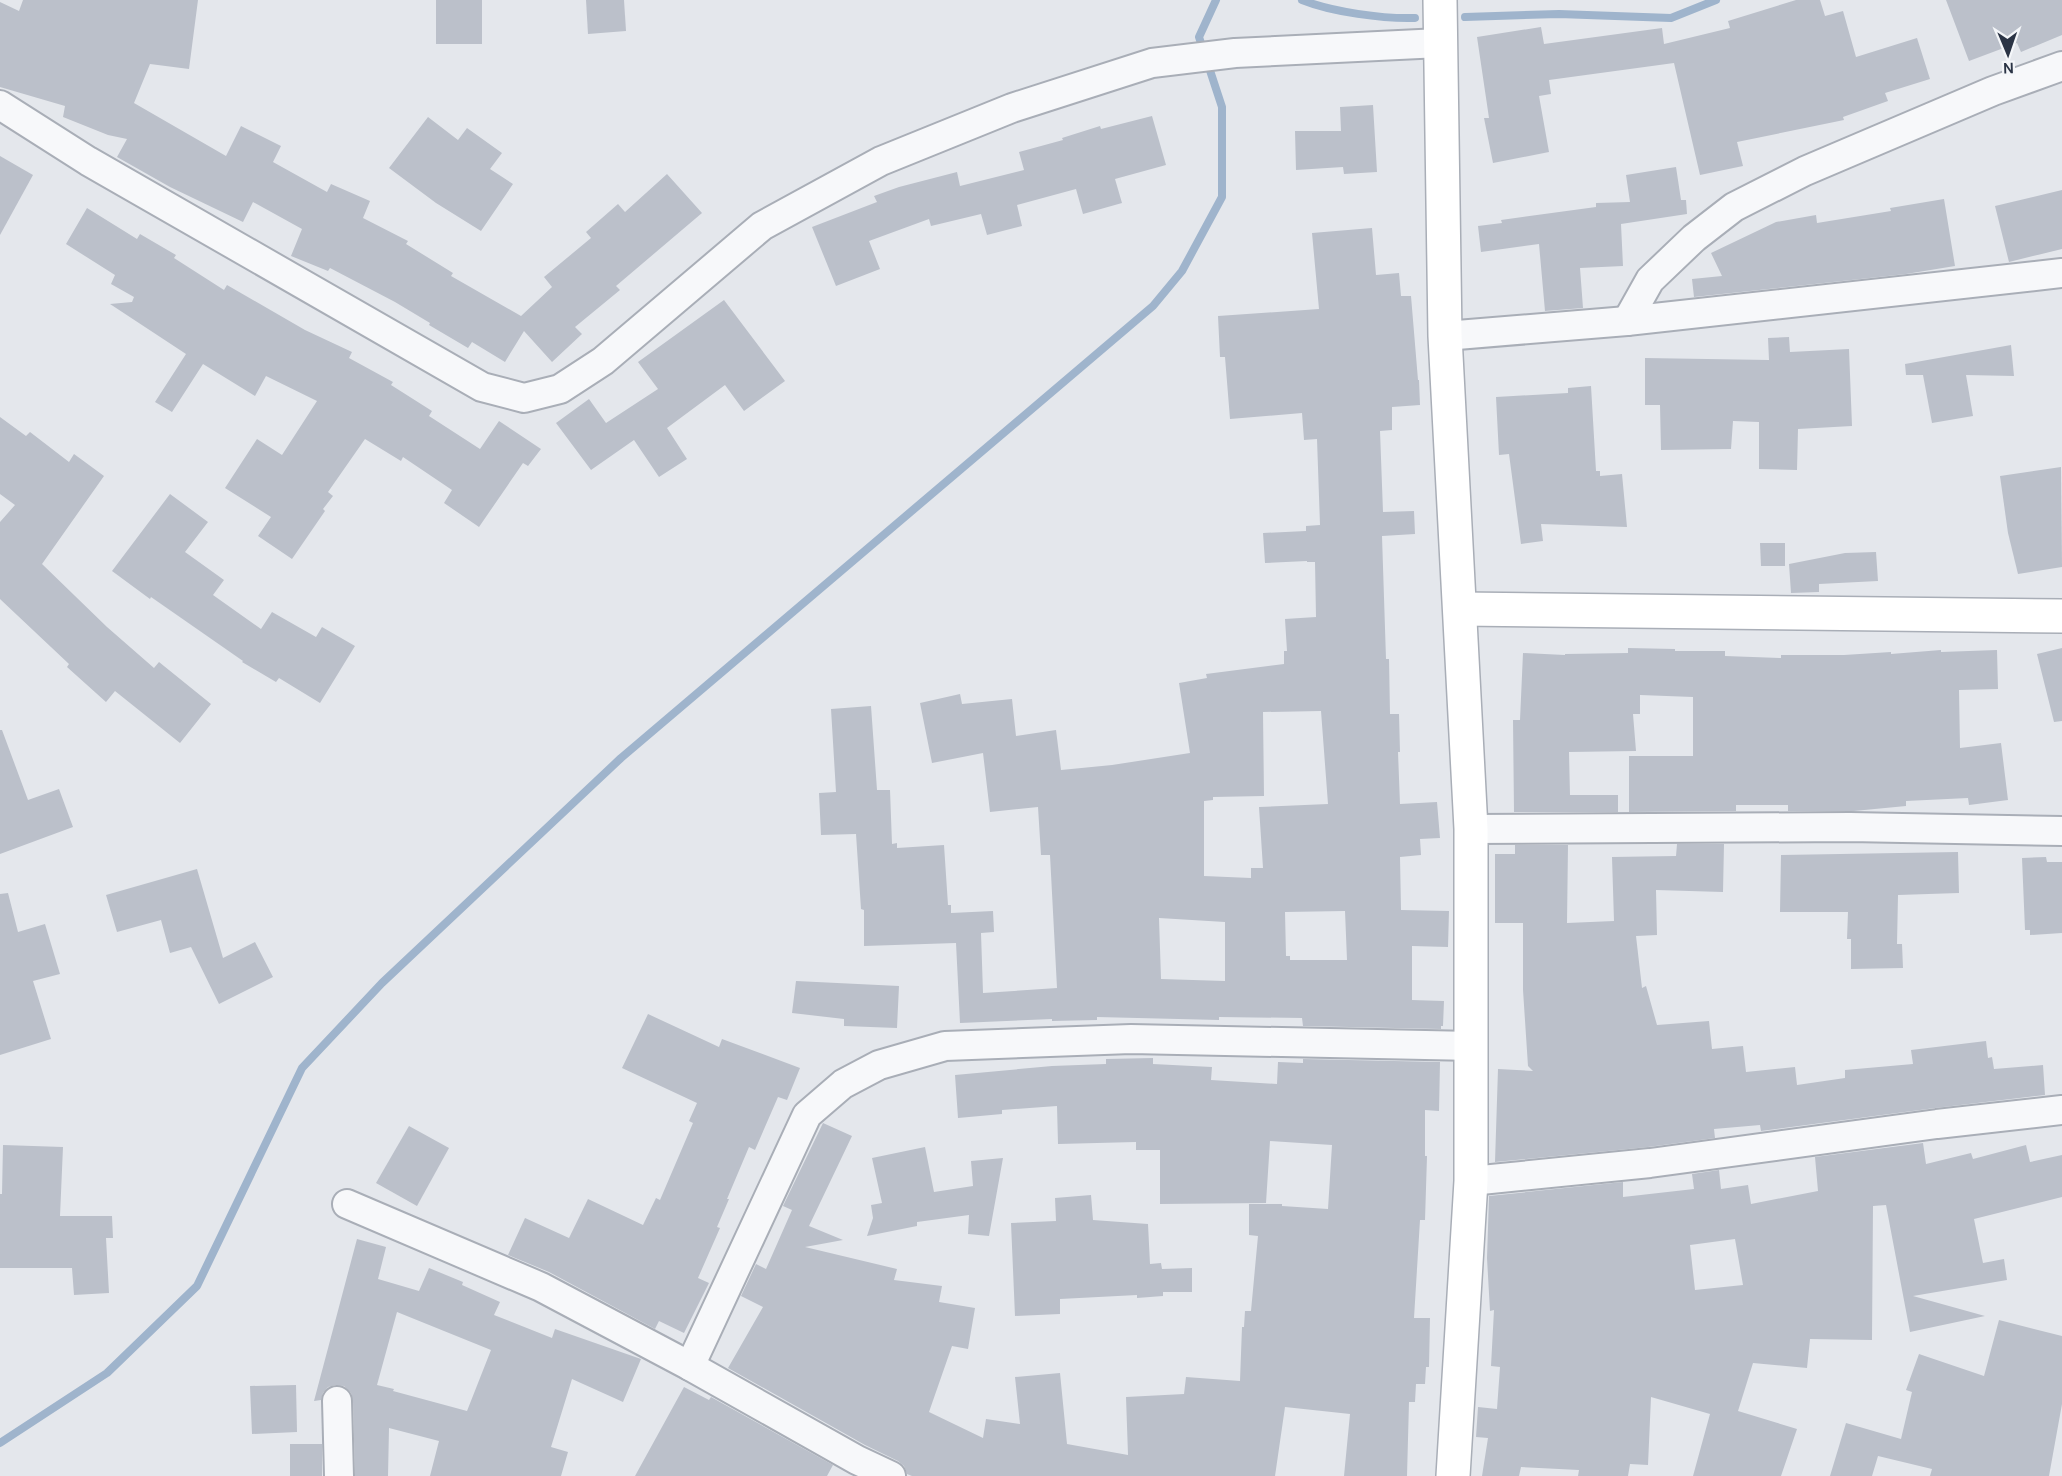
<svg xmlns="http://www.w3.org/2000/svg" width="2062" height="1476" font-family="Karla,sans-serif">
  <rect width="100%" height="100%" fill="#e4e7ec"/>
  <g fill="none" stroke-linecap="round" stroke-linejoin="round">
    <g stroke="#9fb4cc" stroke-width="8">
      <path d="M1302,0C1332,12 1383,19 1415,18"/>
      <polyline points="1465,17 1559,14 1671,18 1716,0"/>
      <polyline points="0,1443 107,1373 197,1286 302,1068 382,983 621,758 1153,306 1182,271 1222,197 1222,107 1199,37 1216,0"/>
    </g>
  </g>
  <g fill="#bbc0ca" fill-rule="evenodd">
    <polygon points="23,0 198,0 189,69 150,64 134,103 226,156 241,126 281,146 273,162 327,192 331,184 370,201 363,218 408,241 406,244 453,273 451,276 521,316 552,287 544,277 591,238 586,232 618,204 625,212 667,174 702,213 616,286 620,290 575,327 582,334 552,362 524,331 505,362 472,342 468,348 429,325 430,323 395,302 330,268 328,271 291,256 302,229 253,202 243,222 170,187 117,157 127,139 108,135 63,117 65,106 0,87 0,2 19,11"/>
    <rect x="436" y="0" width="46" height="44"/>
    <polygon points="586,0 624,0 626,31 588,34"/>
    <polygon points="1796,0 1820,0 1825,16 1843,11 1856,57 1917,38 1930,79 1885,93 1888,101 1843,117 1844,120 1737,142 1743,166 1700,175 1674,63 1549,80 1551,94 1539,96 1549,152 1493,163 1484,118 1489,118 1477,37 1541,27 1544,44 1662,28 1664,44 1730,28 1728,21"/>
    <polygon points="1946,0 2062,0 2062,35 2021,52 2017,43 1969,61"/>
    <polygon points="1373,105 1377,172 1344,174 1343,167 1296,170 1295,131 1341,131 1340,107"/>
    <polygon points="1152,116 1166,165 1115,179 1122,203 1083,214 1076,189 1017,205 1022,226 987,235 981,214 931,226 929,219 869,241 880,269 836,286 812,227 877,202 874,196 899,187 957,172 960,186 1024,170 1019,152 1063,140 1062,138 1100,126 1101,129"/>
    <polygon points="428,117 458,140 467,128 502,153 490,169 513,184 481,231 436,203 389,168"/>
    <polygon points="0,156 33,175 0,235"/>
    <polygon points="1676,167 1681,200 1686,200 1687,214 1621,224 1623,266 1580,268 1583,308 1545,311 1539,244 1481,252 1478,226 1502,223 1501,220 1596,207 1596,203 1630,202 1626,175"/>
    <polygon points="2062,190 2062,249 2009,262 1995,206"/>
    <polygon points="1944,199 1955,266 1906,274 1694,297 1692,279 1722,276 1711,253 1776,222 1816,215 1817,223 1891,211 1890,208"/>
    <polygon points="87,208 137,239 140,234 176,255 174,258 224,290 227,285 305,330 352,352 349,358 393,382 391,385 432,411 429,416 480,449 499,421 541,449 528,466 523,463 479,527 444,503 452,490 403,457 401,461 365,439 328,492 333,496 323,509 325,511 292,559 258,536 271,517 225,488 257,439 282,455 317,401 266,376 255,396 203,364 172,412 155,402 186,354 110,304 132,302 134,297 111,284 115,275 66,244"/>
    <path d="M1372,228L1376,275L1399,273L1401,296H1411L1418,380H1419L1420,405L1392,407V430L1380,431L1383,512L1414,511L1415,534L1382,536L1386,659H1389L1390,714H1399L1400,752H1398L1400,804L1437,802L1440,838L1420,839L1421,855L1400,857L1401,910L1449,911L1448,947L1412,946V1000L1444,1001L1443,1026H1441V1029L1303,1026L1302,1018L1219,1017V1020L1097,1017V1020L1052,1021V1019L960,1023L956,943L864,946V910L861,909L856,834L821,835L819,793L836,792L831,709L871,706L877,790H890L892,844L897,843V848L944,845L948,905H951V913L993,911L994,932L981,933L983,993L1057,988L1050,855H1041L1038,807L990,812L983,753L932,763L920,703L960,694L962,704L1012,699L1016,736L1056,730L1061,770L1112,765L1190,753L1179,683L1207,678L1206,674L1284,664V651H1287L1285,619L1316,617L1315,562H1307V561L1265,563L1263,533L1306,531V526L1320,525L1317,439L1304,440L1302,413L1230,419L1225,357H1220L1218,316L1319,309L1312,233ZM1321,711L1328,804L1259,807L1263,868H1251V878L1204,876V801L1213,800V797L1264,796L1263,712ZM1345,911L1347,960H1290V956H1286L1285,912ZM1159,918L1225,922V981L1161,979Z"/>
    <polygon points="724,300 785,381 744,411 725,385 667,428 687,459 659,477 634,440 591,470 556,423 589,399 606,423 658,389 638,362"/>
    <polygon points="1789,337 1790,352 1849,349 1852,426 1798,429 1797,470 1759,469 1759,422 1733,421 1731,449 1661,450 1660,405 1645,405 1645,358 1769,360 1768,338"/>
    <polygon points="2011,345 2014,376 1966,375 1973,416 1932,423 1923,375 1906,375 1905,364"/>
    <polygon points="1591,386 1596,471 1600,471 1600,476 1622,474 1627,527 1541,524 1543,541 1521,544 1509,454 1499,455 1496,397 1568,393 1568,388"/>
    <polygon points="0,417 26,436 30,432 69,462 74,454 104,476 42,564 107,627 154,668 159,662 211,704 180,743 115,691 106,702 67,667 69,664 0,599 0,522 15,505 0,494"/>
    <polygon points="2061,467 2062,567 2018,574 2008,533 2000,476"/>
    <polygon points="170,494 208,522 185,552 224,580 213,595 261,629 272,612 316,637 322,627 355,646 320,703 279,678 276,682 242,662 243,661 151,597 150,599 112,571"/>
    <polygon points="1760,543 1785,543 1785,566 1761,566"/>
    <polygon points="1876,552 1878,581 1819,584 1819,592 1791,593 1789,564 1845,553"/>
    <polygon points="1628,648 1675,649 1675,651 1725,651 1725,656 1781,658 1781,655 1844,655 1891,652 1891,654 1941,650 1941,652 1997,650 1998,689 1959,690 1960,748 2001,743 2008,800 1969,805 1968,798 1906,801 1906,806 1854,811 1788,811 1788,805 1736,805 1736,811 1629,812 1629,756 1693,756 1693,697 1640,695 1640,714 1633,714 1636,751 1569,752 1570,795 1618,795 1618,812 1514,812 1513,720 1520,720 1523,653 1565,655 1565,654 1628,653"/>
    <polygon points="2062,648 2062,721 2054,722 2037,654"/>
    <polygon points="0,730 2,730 28,800 59,789 73,827 0,854"/>
    <polygon points="1677,844 1724,844 1723,892 1656,890 1657,935 1636,936 1642,988 1646,986 1657,1025 1709,1021 1712,1049 1743,1046 1746,1072 1795,1067 1797,1085 1845,1078 1845,1070 1913,1064 1911,1050 1986,1041 1988,1058 1992,1057 1994,1069 2043,1065 2045,1095 1935,1108 1761,1131 1760,1125 1714,1129 1715,1138 1648,1147 1495,1162 1498,1069 1533,1071 1528,1066 1523,990 1523,923 1495,923 1495,854 1515,854 1515,845 1568,845 1567,923 1614,921 1612,857 1676,856"/>
    <polygon points="1958,852 1959,893 1898,895 1897,944 1902,944 1903,968 1851,969 1851,939 1847,939 1848,912 1780,912 1781,855"/>
    <polygon points="2046,857 2047,862 2062,862 2062,933 2030,935 2030,930 2025,930 2022,858"/>
    <polygon points="197,869 223,958 255,942 273,977 219,1004 191,947 170,953 161,920 117,932 106,895"/>
    <polygon points="8,893 18,932 45,924 60,974 33,981 51,1039 0,1055 0,894"/>
    <polygon points="796,981 899,986 897,1028 844,1026 844,1019 792,1013"/>
    <polygon points="648,1014 719,1047 722,1039 800,1068 787,1100 778,1097 755,1150 749,1147 727,1199 729,1199 717,1227 720,1228 698,1278 709,1283 684,1333 659,1321 655,1329 549,1272 508,1255 525,1218 569,1238 588,1199 643,1225 656,1198 660,1200 693,1123 689,1121 697,1103 622,1068"/>
    <polygon points="1153,1058 1153,1064 1212,1067 1211,1080 1277,1084 1278,1062 1303,1063 1303,1059 1440,1062 1439,1111 1425,1110 1425,1156 1427,1156 1425,1220 1420,1220 1414,1318 1430,1318 1429,1367 1426,1367 1425,1384 1416,1384 1415,1402 1409,1402 1407,1476 1344,1476 1350,1414 1285,1407 1275,1476 912,1476 907,1474 904,1466 898,1461 865,1445 728,1368 763,1307 741,1296 756,1264 766,1269 792,1210 783,1206 823,1123 852,1136 809,1226 843,1240 805,1247 897,1269 894,1280 942,1286 939,1302 975,1308 968,1349 952,1346 929,1412 983,1438 986,1419 1020,1424 1015,1377 1060,1373 1067,1444 1128,1455 1126,1397 1184,1394 1186,1377 1240,1381 1242,1327 1244,1327 1245,1311 1251,1311 1258,1236 1249,1235 1249,1204 1282,1204 1282,1206 1328,1209 1332,1145 1270,1141 1266,1203 1160,1204 1160,1150 1136,1150 1136,1142 1058,1144 1057,1106 1002,1110 1002,1114 958,1118 955,1075 1052,1066 1106,1064 1106,1059"/>
    <polygon points="409,1126 449,1148 417,1206 376,1183"/>
    <path d="M1923,1143L1926,1164L1971,1153L1973,1159L2026,1145L2030,1162L2062,1155V1197L1974,1219L1983,1263L2004,1259L2007,1280L1913,1296L1985,1316L1910,1332L1886,1205L1873,1206L1872,1340L1810,1339L1807,1368L1753,1363L1738,1411L1797,1429L1781,1476H1693L1710,1414L1651,1397L1648,1465L1630,1464L1628,1476H1578L1579,1470L1521,1467L1519,1476H1482L1488,1438L1476,1437L1478,1407L1497,1409L1500,1367L1491,1366L1494,1310L1490,1311L1487,1258L1489,1196L1623,1182V1197L1694,1189L1692,1174L1719,1170L1721,1189L1748,1185L1751,1204L1818,1191L1815,1157ZM1735,1239L1743,1285L1695,1290L1690,1245Z"/>
    <polygon points="3,1145 63,1147 60,1216 112,1216 113,1238 106,1238 109,1293 74,1295 72,1268 0,1268 0,1194 2,1194"/>
    <polygon points="925,1147 934,1192 973,1186 971,1161 1003,1158 989,1236 968,1234 969,1215 917,1222 917,1226 867,1236 873,1218 871,1205 882,1203 872,1158"/>
    <polygon points="1091,1195 1093,1220 1148,1224 1150,1264 1161,1263 1162,1269 1192,1268 1192,1292 1163,1292 1163,1296 1137,1298 1137,1295 1060,1299 1060,1314 1015,1316 1011,1223 1056,1221 1055,1198"/>
    <path d="M357,1239L386,1247L378,1279L419,1291L429,1268L463,1282L462,1285L500,1302L494,1315L552,1338L555,1329L641,1359L623,1402L572,1379L551,1447L568,1452L561,1476H430L439,1441L389,1428L388,1476H355L353,1401L351,1393L344,1386L336,1385L328,1387L323,1393L321,1400L314,1401ZM397,1312L491,1350L467,1411L393,1391L394,1389L377,1385Z"/>
    <polygon points="1999,1320 2062,1336 2062,1404 2049,1476 1930,1476 1932,1469 1878,1456 1872,1476 1830,1476 1846,1423 1901,1439 1912,1392 1906,1390 1919,1354 1984,1376"/>
    <polygon points="296,1385 297,1432 252,1434 250,1386"/>
    <polygon points="684,1387 709,1400 711,1397 833,1465 827,1476 635,1476"/>
    <rect x="290" y="1444" width="32" height="32"/>
  </g>
  <g fill="none" stroke-linecap="round" stroke-linejoin="round">
    <g stroke="#a9aeb7" stroke-width="32">
      <g id="street">
        <polyline points="0,105 88,161 482,387 524,398 560,389 603,361 762,226 881,161 1012,108 1152,63 1235,53 1440,43"/>
        <polyline points="1627,321 1650,280 1694,238 1734,207 1805,171 1993,91 2062,66"/>
        <polyline points="1445,336 1627,321 2062,273"/>
        <polyline points="1471,829 1850,827 2062,831"/>
        <polyline points="1471,1181 1650,1163 1937,1124 2062,1110"/>
        <polyline points="347,1204 541,1287 690,1366 857,1460 891,1476"/>
        <polyline points="690,1366 807,1115 843,1084 879,1065 945,1046 1131,1039 1473,1046"/>
        <polyline points="337,1401 339,1476"/>
      </g>
    </g>
    <g stroke="#a9aeb7" stroke-width="36">
      <g id="secondary">
        <polyline points="1440,0 1445,336 1471,829 1471,1181 1453,1476"/>
        <polyline points="1460,609 2062,616"/>
      </g>
    </g>
    <use href="#street" stroke="#f7f8fa" stroke-width="28"/>
    <use href="#secondary" stroke="#fff" stroke-width="33"/>
  </g>
  <g transform="translate(2008 54) rotate(178)" stroke="#f4f6f9" stroke-width="4.5" paint-order="stroke">
  <path d="M0-4.5L10 22L0 15L-10 22Z" fill="#2b3445"/>
  <text y="-9" font-size="16" font-weight="bold" text-anchor="middle" fill="#2b3445">N</text>
  </g>
</svg>
